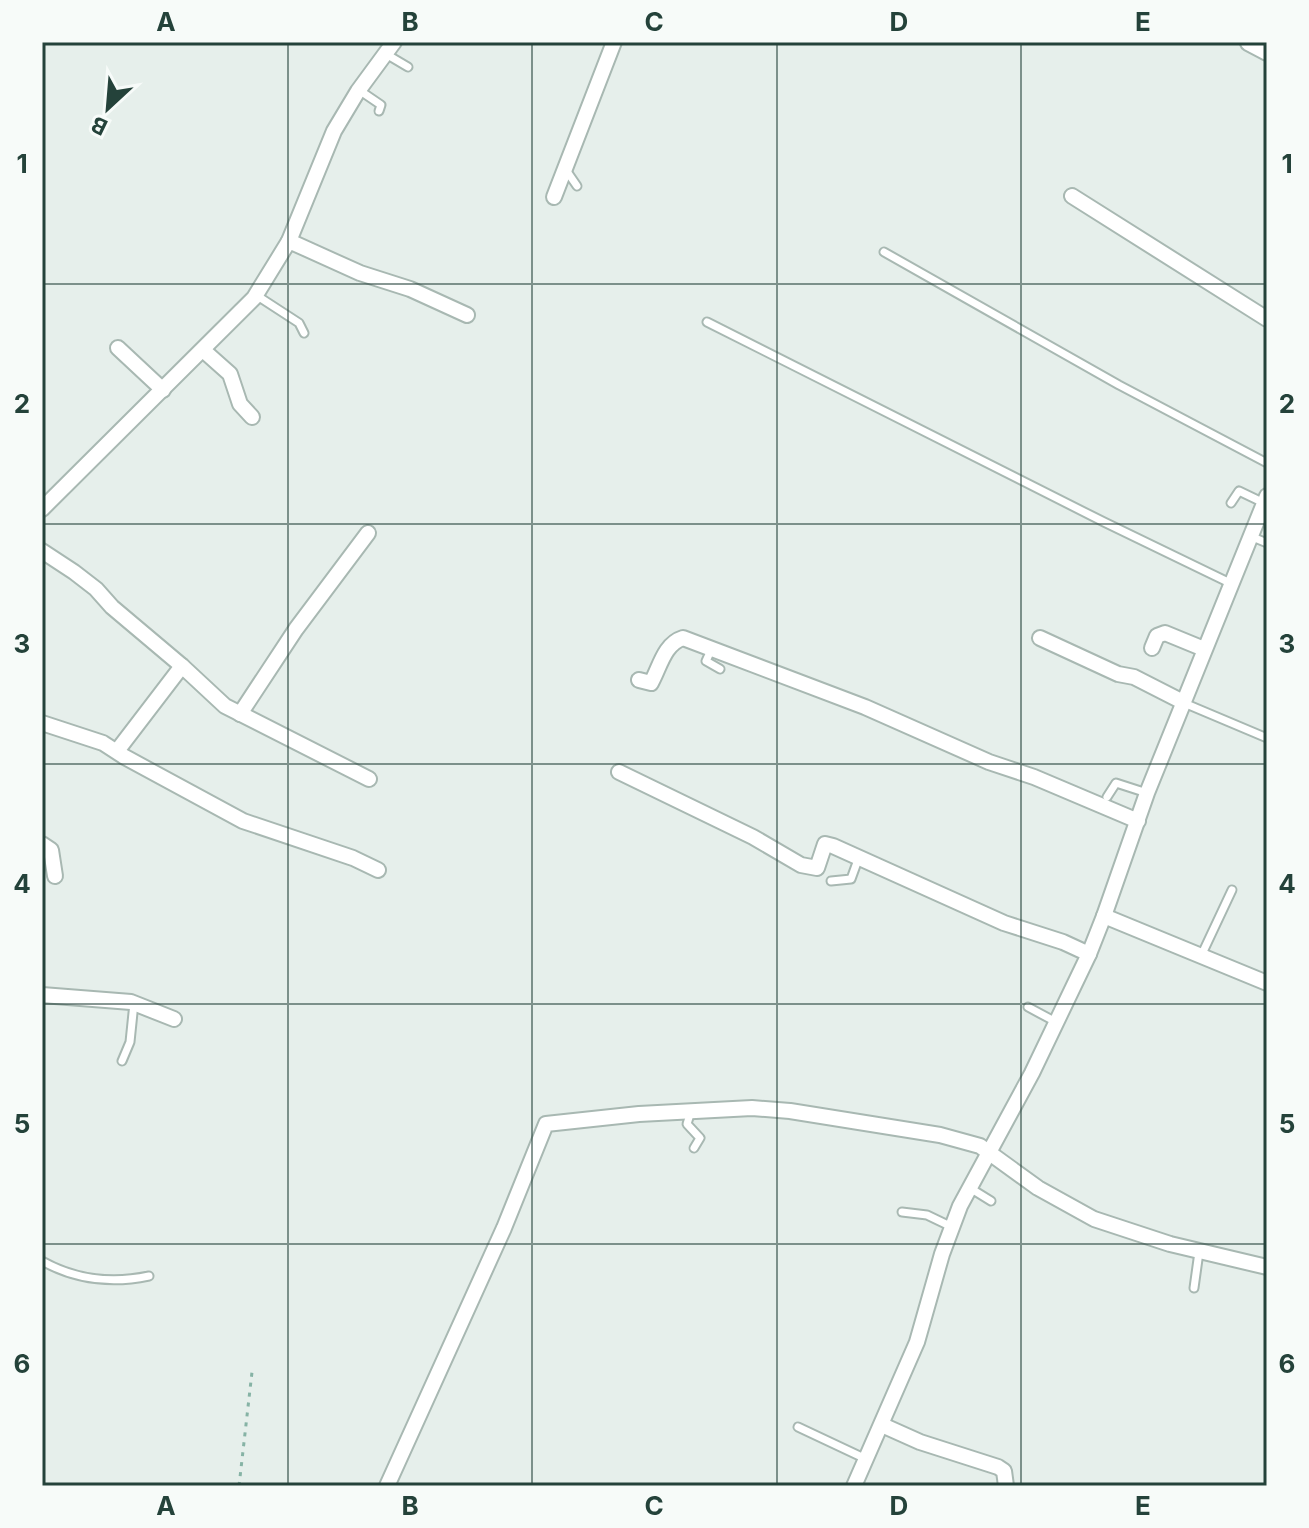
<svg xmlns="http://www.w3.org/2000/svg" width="1309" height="1528" font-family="Inter,sans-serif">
  <rect width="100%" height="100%" fill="#e6efeb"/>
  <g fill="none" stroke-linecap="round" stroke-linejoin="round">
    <g stroke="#a8b8b2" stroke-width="11">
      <g id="lane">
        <polyline points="386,54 408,67"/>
        <polyline points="359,90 381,105 379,111"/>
        <polyline points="566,170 577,186"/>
        <polyline points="884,252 1119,385 1267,463"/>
        <polyline points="256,295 299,323 304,333"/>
        <polyline points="707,322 1104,522 1230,583"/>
        <polyline points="1231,503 1239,491 1264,503"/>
        <polyline points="1250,536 1267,543"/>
        <polyline points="712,648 706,661 720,669"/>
        <polyline points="1184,703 1267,738"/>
        <polyline points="1107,797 1116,783 1147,793"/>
        <polyline points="831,881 851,879 859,857"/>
        <polyline points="1201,956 1232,890"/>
        <polyline points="1028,1007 1056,1022"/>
        <polyline points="122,1061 130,1042 134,1003"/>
        <polyline points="691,1111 687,1124 700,1138 694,1148"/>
        <polyline points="970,1188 991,1201"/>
        <polyline points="902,1212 927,1215 952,1227"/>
        <path d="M42,1261C76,1280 111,1284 149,1276"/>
        <polyline points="1194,1288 1199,1252"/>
        <polyline points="798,1427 866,1459"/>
      </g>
    </g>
    <g stroke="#a8b8b2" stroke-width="18">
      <g id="street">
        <polyline points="1248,43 1267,53"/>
        <polyline points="1072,196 1267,319"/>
        <polyline points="554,197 614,42"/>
        <polyline points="289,241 360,273 410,289 467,315"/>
        <polyline points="118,348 163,390"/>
        <polyline points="203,350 230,374 240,404 252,417"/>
        <polyline points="42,509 254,298 289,241 334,131 358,91 394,42"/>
        <polyline points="42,551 74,572 96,589 112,607 182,666 225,706 369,779"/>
        <polyline points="1040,638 1118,674 1134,677 1183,702"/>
        <polyline points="1152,648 1157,636 1165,633 1204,649"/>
        <path d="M639,680L651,683C660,667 664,644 683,638L865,707L989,762L1034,777L1138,821"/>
        <polyline points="240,714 296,629 368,533"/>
        <polyline points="42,723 103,743 123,756 243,821 353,858 378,870"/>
        <polyline points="117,751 182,666"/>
        <polyline points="619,772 753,837 801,865 817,868 825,844 833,846 1004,923 1063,942 1089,954"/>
        <polyline points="42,844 51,850 55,876"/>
        <polyline points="1104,916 1147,793 1267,496"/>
        <polyline points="42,995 131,1002 174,1019"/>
        <polyline points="882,1425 920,1442 998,1467 1004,1471 1006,1486"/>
        <polyline points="387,1486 504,1228 546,1124 639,1114 752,1108 790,1111 940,1135 980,1146 1038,1188 1094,1219 1170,1244 1267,1267"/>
        <polyline points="854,1486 917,1342 942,1254 960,1206 1032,1073 1089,954 1104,916 1267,983"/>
      </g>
    </g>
    <polyline stroke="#86b3a5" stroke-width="3" stroke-dasharray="4 6" stroke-linecap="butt" points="239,1486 252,1372"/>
    <use href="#lane" stroke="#fff" stroke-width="7"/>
    <use href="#street" stroke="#fff" stroke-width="14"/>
  </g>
  <path fill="none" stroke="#24423a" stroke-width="2" stroke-opacity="0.55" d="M288,42V1486M532,42V1486M777,42V1486M1021,42V1486M42,284H1267M42,524H1267M42,764H1267M42,1004H1267M42,1244H1267"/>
  <rect width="1309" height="1528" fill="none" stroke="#f7fbf9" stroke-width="88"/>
  <g transform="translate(108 108) rotate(206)" stroke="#f7fbf9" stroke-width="6" paint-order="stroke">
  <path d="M0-6L14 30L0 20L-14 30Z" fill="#24423a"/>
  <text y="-12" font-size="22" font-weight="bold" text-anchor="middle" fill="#24423a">B</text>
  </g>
  <rect x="44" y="44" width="1221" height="1440" fill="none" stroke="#24423a" stroke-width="3"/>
  <g font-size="26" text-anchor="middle" font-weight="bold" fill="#24423a">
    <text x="166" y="31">A</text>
    <text x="410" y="31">B</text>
    <text x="654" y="31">C</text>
    <text x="899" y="31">D</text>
    <text x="1143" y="31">E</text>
    <text x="22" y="173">1</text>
    <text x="1287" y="173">1</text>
    <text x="22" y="413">2</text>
    <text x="1287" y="413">2</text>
    <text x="22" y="653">3</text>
    <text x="1287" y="653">3</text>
    <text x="22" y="893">4</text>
    <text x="1287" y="893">4</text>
    <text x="22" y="1133">5</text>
    <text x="1287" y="1133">5</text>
    <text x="22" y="1373">6</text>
    <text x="1287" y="1373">6</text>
    <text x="166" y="1515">A</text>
    <text x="410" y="1515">B</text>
    <text x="654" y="1515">C</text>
    <text x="899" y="1515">D</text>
    <text x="1143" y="1515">E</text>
  </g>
</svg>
